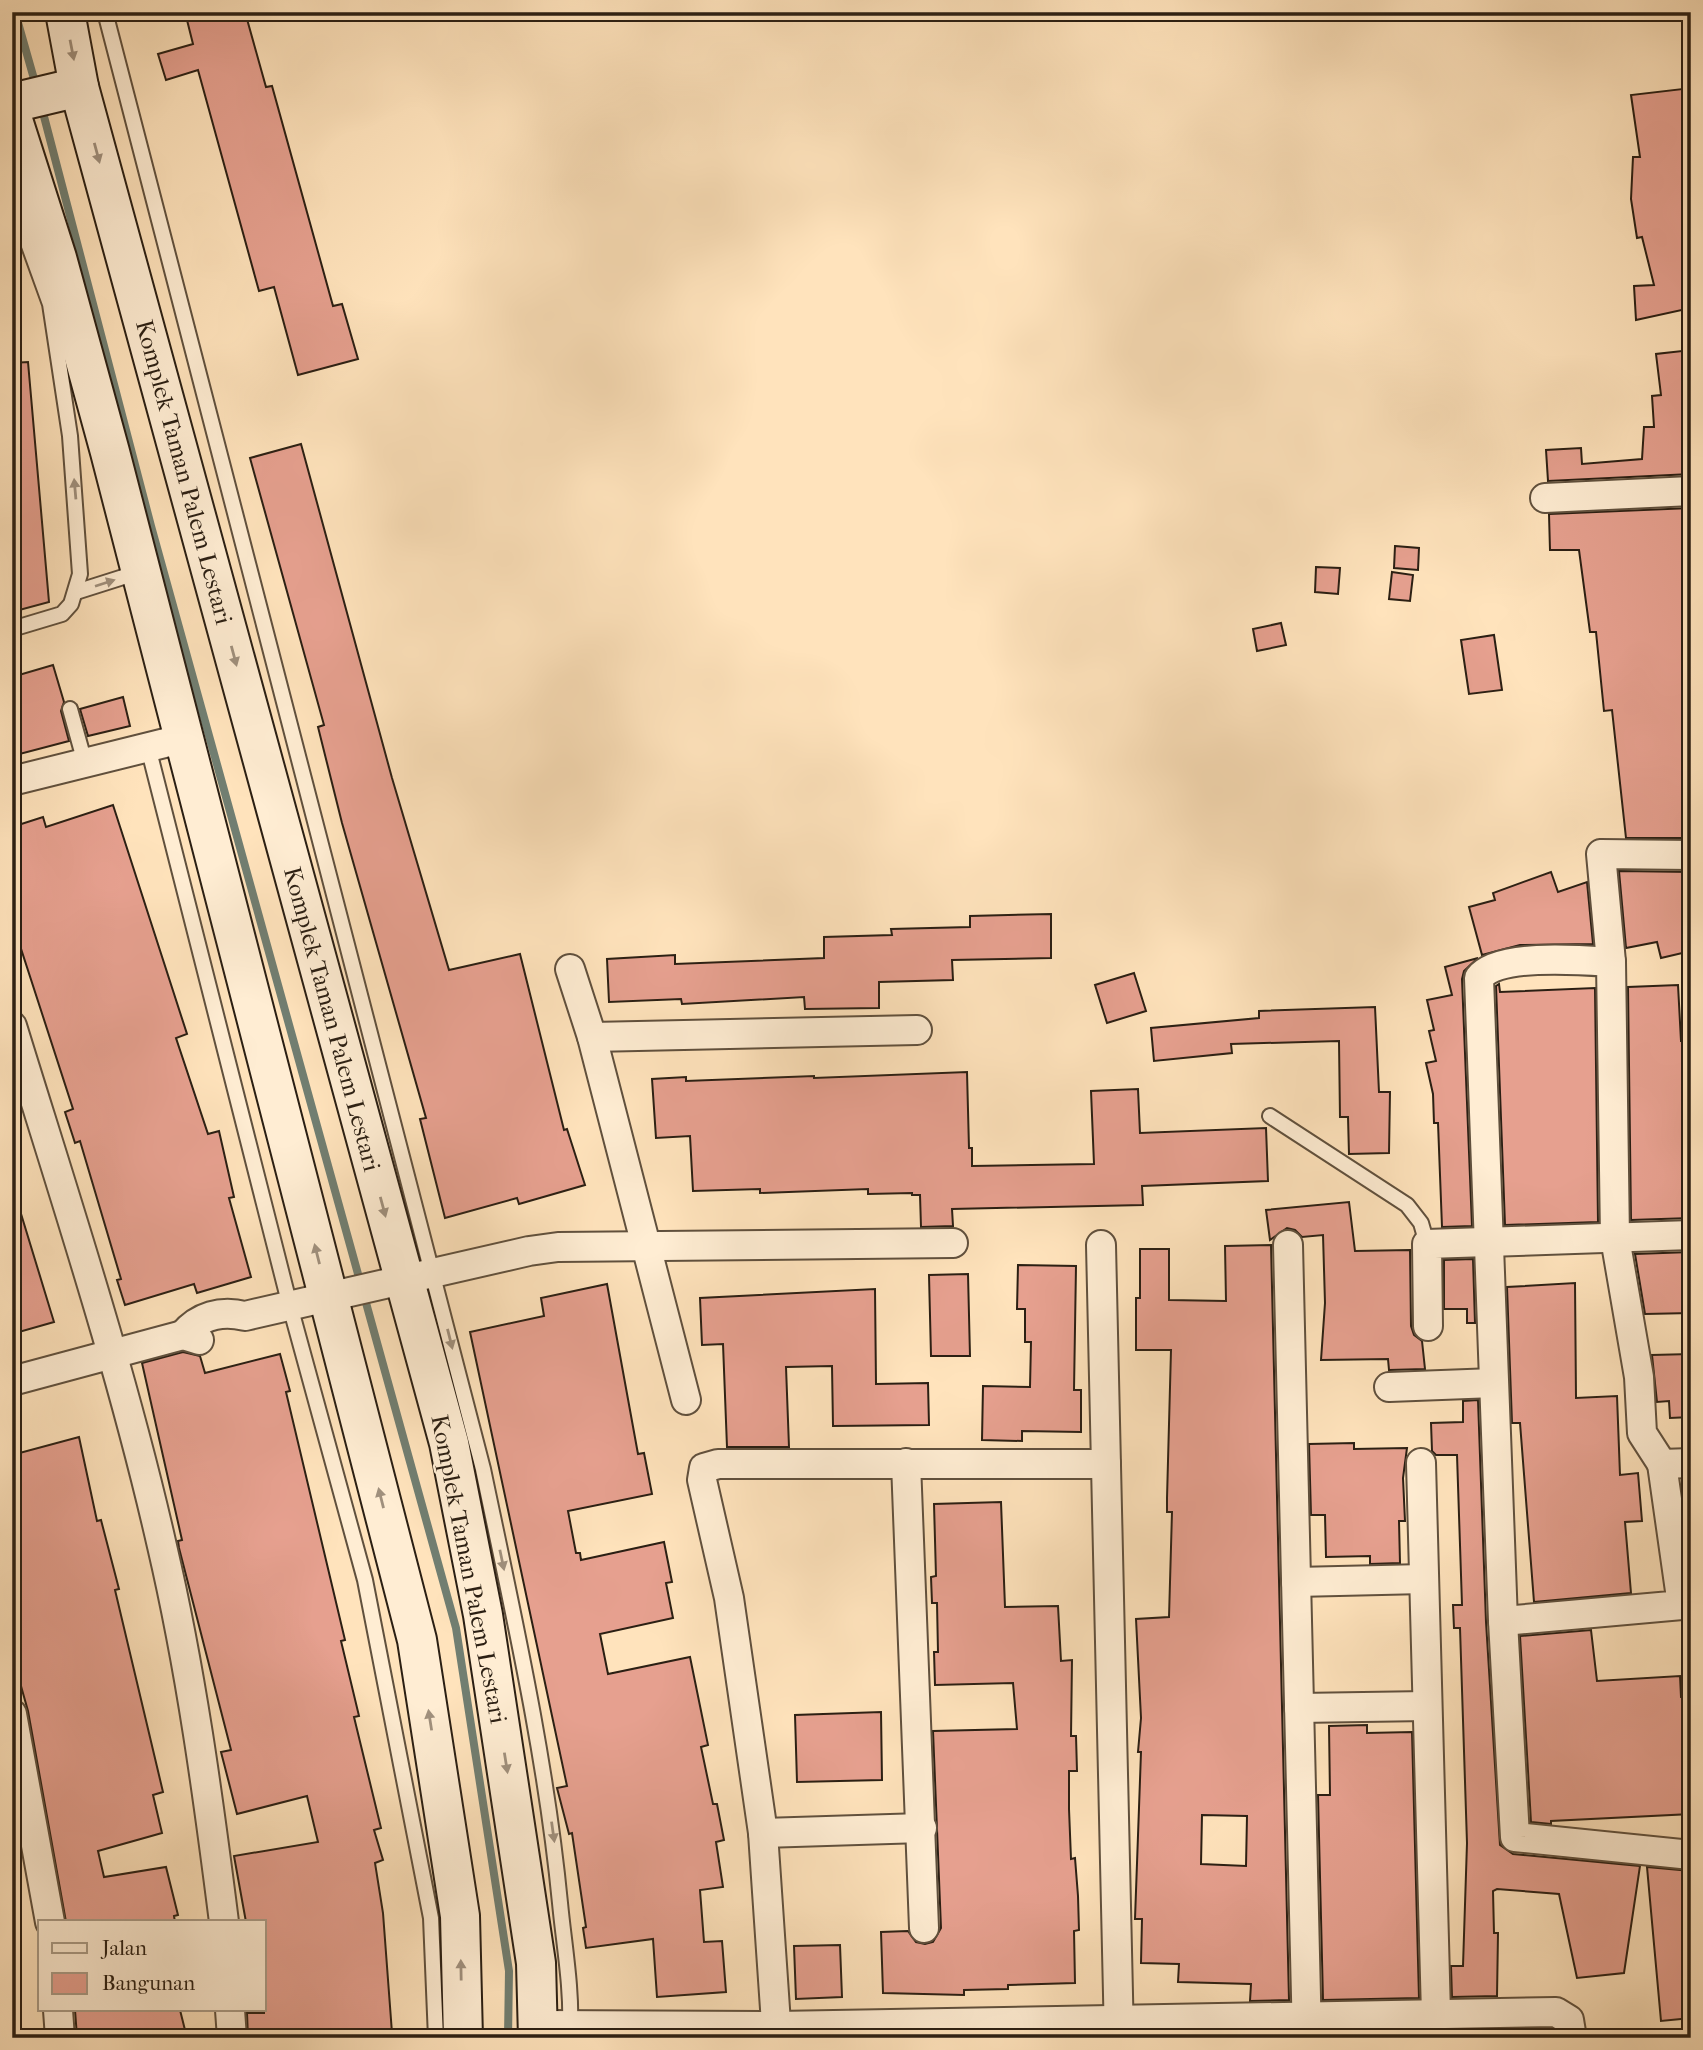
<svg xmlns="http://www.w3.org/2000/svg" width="1703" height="2050" font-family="'IM FELL French Canon',serif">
  <rect width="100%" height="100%" fill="#ffe3bc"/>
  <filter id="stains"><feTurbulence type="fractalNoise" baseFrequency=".00286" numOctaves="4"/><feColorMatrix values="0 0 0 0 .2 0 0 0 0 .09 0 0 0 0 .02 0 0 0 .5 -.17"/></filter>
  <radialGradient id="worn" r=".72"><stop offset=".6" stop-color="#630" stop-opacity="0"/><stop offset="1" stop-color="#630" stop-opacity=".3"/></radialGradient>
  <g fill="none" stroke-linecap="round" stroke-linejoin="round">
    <g stroke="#717e71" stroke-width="8">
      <polyline points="15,12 36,86"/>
      <polyline points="41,105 151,526 456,1628 509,1971 508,2038"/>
    </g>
  </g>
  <g fill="#e6a08f" stroke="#2b1f13" stroke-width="2" fill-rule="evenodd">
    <polygon points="185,12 245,12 266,87 272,86 333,306 342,304 358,359 298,375 274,287 259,291 198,70 166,80 158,54 193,44"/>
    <polygon points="1691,88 1691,152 1686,154 1688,182 1683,182 1691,234 1691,308 1636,320 1634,286 1654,285 1642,237 1637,238 1631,199 1633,157 1640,157 1631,95"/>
    <polygon points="1691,350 1691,474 1548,481 1546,450 1581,448 1582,464 1642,459 1644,427 1654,427 1652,396 1661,395 1656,354"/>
    <polygon points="28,362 49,602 12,612 12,363"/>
    <polygon points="301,444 392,778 449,970 520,954 564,1130 567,1129 585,1185 519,1204 517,1198 445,1218 420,1119 426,1118 342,823 318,727 324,725 250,458"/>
    <polygon points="1691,508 1691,554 1683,556 1686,606 1691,605 1691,838 1626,838 1612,710 1604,711 1596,632 1590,632 1579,550 1550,550 1549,514"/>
    <polygon points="1395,546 1419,548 1418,570 1394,568"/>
    <polygon points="1316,567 1340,568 1338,594 1315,592"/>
    <polygon points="1392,572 1413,575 1410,601 1389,599"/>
    <polygon points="1281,623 1286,645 1257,651 1253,629"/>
    <polygon points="1494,635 1502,690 1469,694 1461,640"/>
    <polygon points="53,665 64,702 61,711 69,741 12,756 12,677"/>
    <polygon points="123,697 130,726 88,736 80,709"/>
    <polygon points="113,805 187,1034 176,1038 208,1134 219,1131 234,1197 229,1198 251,1277 197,1293 194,1284 125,1305 117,1280 121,1279 80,1141 75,1143 65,1112 73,1109 12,921 12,827 43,817 46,827"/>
    <polygon points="1619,871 1691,872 1691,951 1661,958 1657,942 1626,948"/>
    <polygon points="1551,872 1558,892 1587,882 1593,944 1520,945 1482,955 1469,907 1495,900 1493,893"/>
    <polygon points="1051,914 1051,958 952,960 953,980 879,982 879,1008 805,1009 804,997 682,1004 681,999 609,1002 607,959 675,955 675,964 824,958 824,937 892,935 891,929 970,927 970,916"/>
    <polygon points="1478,958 1464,971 1462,979 1472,1226 1442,1227 1438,1123 1434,1123 1433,1094 1426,1063 1436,1061 1429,1031 1434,1030 1427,1000 1452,995 1445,967"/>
    <polygon points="1134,973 1146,1011 1107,1023 1095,985"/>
    <polygon points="1499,984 1500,992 1595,988 1598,1222 1505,1225 1496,986"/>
    <polygon points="1678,985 1681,1041 1687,1041 1686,1084 1691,1084 1691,1114 1686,1114 1685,1170 1691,1170 1691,1218 1631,1220 1628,987"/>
    <polygon points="1375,1007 1379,1092 1390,1092 1389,1153 1349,1154 1348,1117 1340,1117 1339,1041 1231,1044 1232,1053 1154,1061 1151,1028 1259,1018 1259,1011"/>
    <polygon points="967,1072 969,1148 972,1148 972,1166 1094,1164 1091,1091 1138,1089 1140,1133 1266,1128 1268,1181 1142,1186 1143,1205 952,1209 953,1226 921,1227 920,1195 912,1195 912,1193 868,1194 868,1189 760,1193 760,1189 693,1191 690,1136 656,1138 652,1079 686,1077 686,1081 814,1076 814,1078"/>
    <polygon points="1349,1202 1355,1251 1410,1250 1411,1326 1414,1335 1422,1341 1425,1369 1389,1370 1388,1359 1321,1360 1325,1303 1323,1235 1302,1237 1295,1230 1287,1228 1270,1240 1266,1210"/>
    <polygon points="12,1204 18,1204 54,1322 12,1334"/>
    <path d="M1271,1245L1289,2000L1250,2001L1251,1984L1178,1982L1179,1964L1141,1963L1142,1919H1135L1141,1752H1138L1141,1718L1136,1619L1169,1617L1172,1512H1167V1498L1171,1350H1136V1298H1140V1249H1169V1300L1226,1301L1225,1246ZM1202,1815L1247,1816L1246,1866L1201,1864Z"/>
    <polygon points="1691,1252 1691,1313 1645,1314 1635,1254"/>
    <polygon points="1473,1259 1475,1323 1467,1323 1467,1309 1444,1309 1444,1260"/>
    <polygon points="1018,1265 1076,1266 1074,1390 1081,1390 1081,1432 1022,1431 1022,1441 982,1440 983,1386 1030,1387 1031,1342 1025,1342 1025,1309 1017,1309"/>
    <polygon points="968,1274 970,1356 931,1356 929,1275"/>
    <polygon points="1575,1283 1576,1398 1617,1396 1620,1475 1638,1473 1642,1521 1625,1522 1631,1593 1534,1602 1520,1423 1512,1423 1507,1287"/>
    <polygon points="607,1284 638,1454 644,1453 652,1494 568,1511 576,1553 580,1553 581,1560 664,1542 672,1582 666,1583 673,1618 600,1634 608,1674 690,1657 708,1745 701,1747 713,1804 717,1804 724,1840 716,1842 723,1887 700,1890 704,1942 722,1941 726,1992 657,1997 653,1939 586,1948 583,1928 586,1927 572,1833 569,1834 557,1788 567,1786 470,1332 544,1316 541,1298"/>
    <polygon points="875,1289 876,1384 928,1383 929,1425 833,1426 832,1366 786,1367 789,1447 727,1447 723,1344 702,1345 700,1298"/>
    <polygon points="183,1352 200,1356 205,1373 280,1354 290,1391 286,1392 345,1640 341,1641 359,1716 354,1717 381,1828 374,1830 383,1860 375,1863 383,1913 392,2033 339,2038 248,2038 247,2013 264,2013 264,1922 246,1922 234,1856 318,1842 307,1796 237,1814 221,1752 231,1750 179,1548 178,1541 182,1540 142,1363"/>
    <polygon points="1691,1354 1691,1417 1670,1418 1669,1401 1657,1402 1652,1355"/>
    <polygon points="1478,1400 1486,1622 1500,1845 1513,1854 1640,1866 1624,1973 1577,1978 1559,1894 1497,1889 1493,1891 1494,1933 1498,1933 1497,1996 1452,1997 1451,1966 1463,1966 1467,1843 1460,1628 1454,1628 1453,1605 1462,1605 1457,1455 1436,1455 1432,1451 1431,1423 1463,1422 1463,1401"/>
    <polygon points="79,1437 97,1521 101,1520 119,1589 115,1590 163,1792 153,1795 162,1833 98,1851 104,1877 166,1867 178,1915 174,1916 175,1922 66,1922 28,1711 12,1654 12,1455"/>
    <polygon points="1354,1443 1354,1449 1407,1448 1403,1478 1405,1521 1399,1521 1400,1563 1370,1564 1370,1556 1326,1557 1325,1515 1311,1515 1309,1444"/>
    <polygon points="1001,1502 1005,1607 1058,1606 1061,1661 1072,1660 1071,1736 1076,1736 1077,1771 1069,1771 1069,1809 1071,1859 1075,1858 1078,1896 1079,1930 1074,1931 1075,1983 1008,1985 1008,1989 964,1990 964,1995 883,1993 881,1932 908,1931 916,1942 925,1944 933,1942 941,1928 933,1731 1017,1729 1013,1683 935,1685 934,1652 938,1652 937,1603 932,1603 931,1577 936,1576 934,1504"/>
    <polygon points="1591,1630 1597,1681 1680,1676 1681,1697 1691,1696 1691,1814 1551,1821 1551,1824 1531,1822 1520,1636"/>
    <polygon points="881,1712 882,1780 797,1782 795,1715"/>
    <polygon points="1367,1725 1367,1733 1412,1732 1419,1998 1323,2000 1318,1795 1330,1795 1329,1726"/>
    <polygon points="1647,1867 1691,1871 1691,2018 1661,2021"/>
    <polygon points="840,1945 842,1997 796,1999 794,1946"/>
    <polygon points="75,2010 180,2010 185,2030 149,2038 77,2037"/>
  </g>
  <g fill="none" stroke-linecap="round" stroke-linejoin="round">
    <g stroke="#60503d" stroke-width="18">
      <g id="lane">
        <path d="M105,12L483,1469C513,1613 546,1757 560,1903C564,1945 572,1988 570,2031"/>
        <polyline points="12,199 50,304 70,436 80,574 71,604 62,614 12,629"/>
        <polyline points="76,592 139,572"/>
        <polyline points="70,709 85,763"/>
        <polyline points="148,747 290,1306 365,1580 431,1918 436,2038"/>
        <polyline points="1270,1116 1407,1205 1421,1223 1427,1244"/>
      </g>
    </g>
    <g stroke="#60503d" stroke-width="32">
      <g id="street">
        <polyline points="1545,498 1691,491"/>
        <polyline points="12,781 185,738"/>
        <polyline points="1611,962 1601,854 1691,855"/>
        <polyline points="570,969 592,1037 686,1400"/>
        <path d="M12,1026C65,1198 122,1370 162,1546C191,1670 208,1796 224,1922"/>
        <polyline points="592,1037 917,1030"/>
        <polyline points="1101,1245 1119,2038"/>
        <polyline points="1288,1245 1307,2038"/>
        <polyline points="1428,1326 1427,1244 1691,1235"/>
        <path d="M183,1335C199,1316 221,1310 245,1316L529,1251L558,1247L953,1243"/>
        <polyline points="12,1381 183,1335 199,1340"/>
        <polyline points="1389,1387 1494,1383"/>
        <polyline points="906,1463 924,1928"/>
        <polyline points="1421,1463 1436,2014"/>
        <path d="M1662,1464L1642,1433L1639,1377L1615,1238L1611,962C1581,960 1498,953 1479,978L1503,1621L1515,1837L1691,1855"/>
        <polyline points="1296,1582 1424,1579"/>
        <polyline points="1503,1621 1682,1605 1662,1464 1691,1463"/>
        <polyline points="1299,1708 1427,1706"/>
        <polyline points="12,1714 50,1922"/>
        <polyline points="763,1833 922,1828"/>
        <polyline points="58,2010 60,2038"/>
        <polyline points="230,2010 232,2038"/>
        <polyline points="539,2025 777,2026 1556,2012 1569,2020 1572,2038"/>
        <polyline points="777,2038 763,1833 729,1598 702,1480 704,1468 718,1464 1106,1464"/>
      </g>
    </g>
    <g stroke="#2b1f13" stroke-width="42">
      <g id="secondary">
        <polyline points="65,12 79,87 449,1443 483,1615 536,1963 538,2038"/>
        <polyline points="12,103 79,87"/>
        <polyline points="12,117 57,258 110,452 417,1640 460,1916 463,2038"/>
      </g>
    </g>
    <use href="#lane" stroke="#ffedd3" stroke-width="14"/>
    <use href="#street" stroke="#ffedd3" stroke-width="28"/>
    <use href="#secondary" stroke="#ffedd3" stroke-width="38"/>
  </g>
  <defs><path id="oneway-solid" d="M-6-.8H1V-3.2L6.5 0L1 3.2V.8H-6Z" transform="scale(1.75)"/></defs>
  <g fill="#a0907d">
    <use href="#oneway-solid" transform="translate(72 50) rotate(79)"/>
    <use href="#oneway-solid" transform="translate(97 153) rotate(75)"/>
    <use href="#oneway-solid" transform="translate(75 489) rotate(-95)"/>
    <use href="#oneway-solid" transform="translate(105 583) rotate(-18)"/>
    <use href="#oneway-solid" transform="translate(234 656) rotate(75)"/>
    <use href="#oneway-solid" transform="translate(383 1207) rotate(75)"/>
    <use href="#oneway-solid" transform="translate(317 1254) rotate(-104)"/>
    <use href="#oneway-solid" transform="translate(450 1339) rotate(76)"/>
    <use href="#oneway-solid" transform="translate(381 1498) rotate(-104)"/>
    <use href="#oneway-solid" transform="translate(502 1560) rotate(78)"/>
    <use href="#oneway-solid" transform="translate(430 1720) rotate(-99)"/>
    <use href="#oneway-solid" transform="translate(506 1763) rotate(81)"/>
    <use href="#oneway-solid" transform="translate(553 1832) rotate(82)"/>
    <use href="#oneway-solid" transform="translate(461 1970) rotate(-91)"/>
  </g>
  <g text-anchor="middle" stroke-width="5" stroke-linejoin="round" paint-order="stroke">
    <g font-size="24" fill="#2b1f13" stroke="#ffedd3">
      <text transform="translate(184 472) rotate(75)" y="8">Komplek Taman Palem Lestari</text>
      <text transform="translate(332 1019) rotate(75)" y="8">Komplek Taman Palem Lestari</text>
      <text transform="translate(469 1569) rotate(79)" y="8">Komplek Taman Palem Lestari</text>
    </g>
  </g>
  <rect width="1703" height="2050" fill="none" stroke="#ffe3bc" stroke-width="42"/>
  <rect x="14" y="14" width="1675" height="2022" fill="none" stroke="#2b1f13" stroke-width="3.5"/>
  <rect x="21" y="21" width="1661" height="2008" fill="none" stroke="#2b1f13" stroke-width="2"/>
  <rect x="38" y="1920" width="228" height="91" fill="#ffedd3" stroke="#aa9b86" stroke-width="2"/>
  <rect x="52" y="1943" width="35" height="10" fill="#ffedd3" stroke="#aa9b86" stroke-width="2"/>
  <text x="102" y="1955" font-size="21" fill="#2b1f13">Jalan</text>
  <rect x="52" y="1973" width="35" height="21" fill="#e6a08f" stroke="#aa9b86" stroke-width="2"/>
  <text x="102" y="1990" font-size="21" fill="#2b1f13">Bangunan</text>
  <rect width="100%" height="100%" filter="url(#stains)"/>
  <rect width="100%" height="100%" fill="url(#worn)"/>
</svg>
